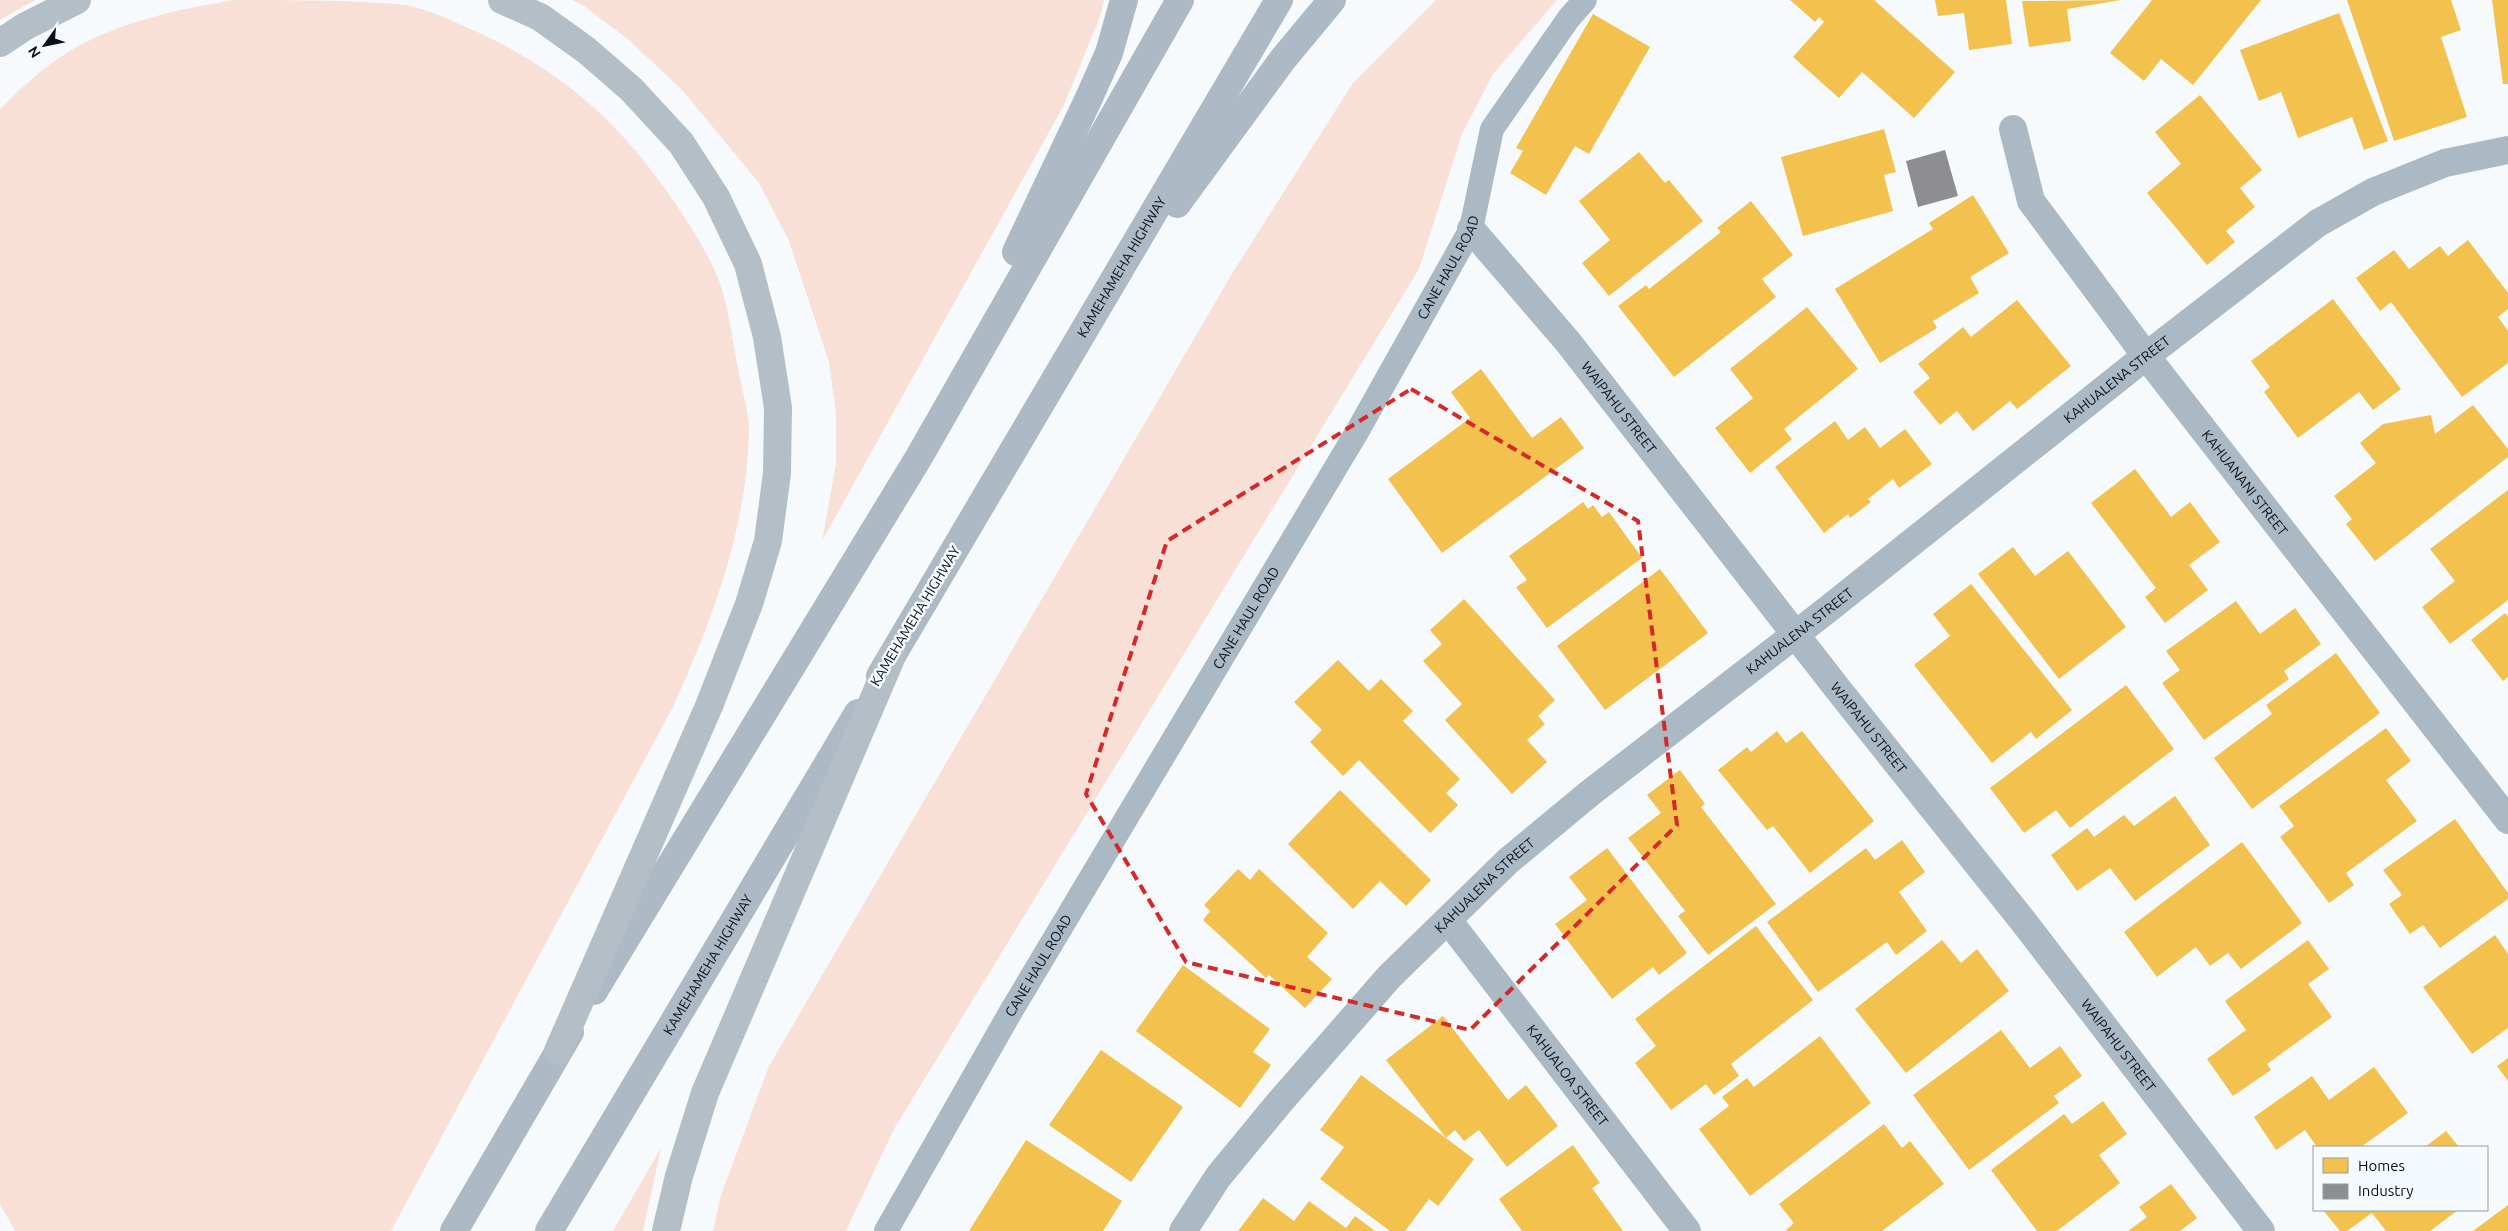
<svg xmlns="http://www.w3.org/2000/svg" width="2508" height="1231" font-family="Ubuntu,sans-serif">
  <rect width="100%" height="100%" fill="#f7fafc"/>
  <g fill="#f8e0d7">
    <polygon points="0,0 35,0 0,20"/>
    <path d="M233,0C290,0 350,0 406,5C430,10 453,21 475,31C564,72 620,122 675,203C691,227 709,254 719,281C728,304 733,342 738,368C741,388 749,410 749,430C747,529 713,618 673,707L391,1231H15L0,1204V109C19,90 39,71 62,56C112,23 175,10 233,0Z"/>
    <polygon points="572,0 1104,0 1100,17 1064,105 822,541 836,464 836,414 829,362 789,241 759,183 683,91 629,40 584,6"/>
    <polygon points="1436,0 1557,0 1493,74 1462,134 1419,269 894,1129 846,1231 713,1231 721,1195 769,1066 1233,272 1353,83"/>
    <polygon points="661,1148 643,1231 613,1231"/>
  </g>
  <g fill="#f2c14e">
    <polygon points="1790,0 1874,0 1955,72 1914,118 1862,72 1839,98 1793,57 1824,22 1819,17 1815,22"/>
    <polygon points="1935,0 2006,0 2012,44 1969,50 1964,13 1938,16"/>
    <polygon points="2121,0 2067,9 2071,41 2029,47 2022,1"/>
    <polygon points="2152,0 2261,0 2193,85 2161,59 2144,81 2110,53"/>
    <polygon points="2347,0 2451,0 2461,30 2441,37 2467,117 2394,141"/>
    <polygon points="2492,0 2508,0 2508,84 2503,84"/>
    <polygon points="2339,13 2388,141 2364,150 2352,117 2298,138 2281,92 2259,101 2240,50"/>
    <polygon points="1593,14 1650,47 1589,154 1575,146 1546,195 1510,173 1523,151 1516,148"/>
    <polygon points="2200,95 2262,170 2240,188 2255,207 2226,231 2235,242 2207,265 2147,193 2181,164 2155,132"/>
    <polygon points="1884,129 1896,172 1884,175 1893,211 1803,236 1781,157"/>
    <polygon points="1639,152 1665,183 1669,180 1703,221 1609,296 1582,263 1610,240 1579,201"/>
    <polygon points="1973,195 2009,253 1970,277 1979,293 1933,321 1937,328 1880,363 1835,289 1933,229 1929,223"/>
    <polygon points="1751,201 1793,255 1762,279 1776,297 1674,377 1618,306 1646,285 1649,289 1721,232 1717,228"/>
    <polygon points="2468,240 2508,293 2508,309 2498,317 2508,331 2508,363 2462,397 2391,302 2380,311 2356,278 2394,250 2409,269 2440,246 2448,256"/>
    <polygon points="2333,299 2401,389 2373,410 2359,392 2298,438 2264,392 2270,387 2251,361"/>
    <polygon points="2017,300 2071,366 2017,409 2010,401 1973,431 1957,411 1940,425 1913,392 1930,378 1918,364 1963,327 1971,337"/>
    <polygon points="1807,307 1858,369 1784,429 1792,439 1750,473 1715,428 1753,398 1730,369"/>
    <polygon points="1481,369 1532,438 1561,417 1584,448 1442,553 1388,479 1470,418 1451,392"/>
    <polygon points="2473,405 2508,449 2508,457 2375,561 2346,524 2352,519 2334,496 2376,463 2360,443 2383,424 2431,415 2435,434"/>
    <polygon points="1835,421 1848,440 1865,427 1880,448 1905,429 1932,464 1899,488 1893,479 1868,499 1871,502 1850,518 1848,514 1824,533 1775,467"/>
    <polygon points="2135,469 2171,517 2190,502 2220,542 2189,565 2208,590 2165,623 2145,597 2156,588 2091,503"/>
    <polygon points="2508,490 2508,600 2450,644 2422,607 2455,581 2430,549"/>
    <polygon points="1583,502 1588,509 1593,505 1602,517 1609,512 1642,558 1547,628 1516,587 1527,580 1509,556"/>
    <polygon points="2013,547 2035,576 2068,551 2126,627 2059,679 1978,574"/>
    <polygon points="1660,569 1708,633 1605,710 1557,646"/>
    <polygon points="1971,584 2072,710 2036,739 2031,732 1992,763 1914,665 1950,636 1933,614"/>
    <polygon points="1464,599 1555,700 1538,716 1545,724 1527,740 1547,762 1512,794 1445,720 1462,704 1423,661 1442,644 1430,630"/>
    <polygon points="2236,601 2260,634 2295,608 2321,644 2284,671 2289,679 2204,740 2162,683 2180,670 2166,651"/>
    <polygon points="2505,613 2508,616 2508,677 2503,681 2471,640"/>
    <polygon points="2336,653 2380,713 2252,809 2214,758 2272,714 2266,705"/>
    <polygon points="1338,660 1369,691 1381,679 1413,711 1403,721 1460,779 1446,793 1458,805 1430,833 1359,760 1343,776 1310,742 1322,730 1294,702"/>
    <polygon points="2126,685 2174,749 2070,828 2056,810 2024,833 1990,788"/>
    <polygon points="2386,728 2411,761 2386,780 2417,821 2346,873 2354,885 2329,903 2280,837 2294,826 2279,806"/>
    <polygon points="1777,731 1786,743 1802,731 1874,821 1810,873 1773,826 1767,830 1718,770 1747,747 1751,752"/>
    <polygon points="1680,770 1705,804 1701,807 1776,904 1708,955 1678,916 1685,911 1628,838 1661,813 1647,795"/>
    <polygon points="1340,790 1431,880 1406,906 1380,881 1353,909 1288,844"/>
    <polygon points="2175,796 2210,845 2135,901 2110,868 2077,891 2051,855 2087,828 2094,837 2124,815 2134,826"/>
    <polygon points="2455,819 2508,893 2508,899 2440,948 2423,925 2410,934 2389,904 2402,895 2383,870"/>
    <polygon points="1902,840 1925,872 1899,892 1927,931 1896,955 1887,942 1818,992 1767,922 1866,848 1875,860"/>
    <polygon points="2242,842 2302,923 2241,969 2228,953 2210,966 2196,947 2157,977 2124,932"/>
    <polygon points="1607,848 1687,953 1659,975 1653,967 1612,999 1555,924 1587,900 1569,877"/>
    <polygon points="1238,869 1250,880 1259,869 1328,933 1307,957 1332,979 1305,1008 1269,975 1266,978 1203,920 1210,911 1204,905"/>
    <polygon points="1756,926 1813,1000 1731,1064 1739,1076 1714,1095 1706,1084 1671,1110 1635,1063 1656,1046 1635,1019"/>
    <polygon points="2495,935 2508,954 2508,1028 2472,1054 2423,987"/>
    <polygon points="1942,940 1961,963 1977,949 2009,991 1906,1073 1855,1009"/>
    <polygon points="2308,940 2329,969 2308,984 2332,1017 2267,1064 2271,1070 2233,1096 2207,1059 2246,1030 2225,1001"/>
    <polygon points="1183,965 1270,1029 1253,1052 1271,1065 1240,1108 1136,1031"/>
    <polygon points="1443,1016 1508,1100 1526,1085 1558,1126 1507,1167 1479,1130 1464,1141 1455,1130 1446,1138 1386,1060"/>
    <polygon points="2001,1030 2030,1068 2060,1046 2082,1076 2054,1096 2059,1103 1969,1170 1913,1095"/>
    <polygon points="1820,1036 1871,1103 1750,1196 1699,1129 1729,1106 1722,1097 1747,1078 1754,1087"/>
    <polygon points="1101,1050 1183,1107 1131,1182 1049,1125"/>
    <polygon points="2508,1058 2508,1081 2497,1066"/>
    <polygon points="2374,1067 2408,1113 2361,1147 2317,1147 2305,1130 2276,1150 2254,1117 2312,1076 2329,1100"/>
    <polygon points="1361,1075 1474,1159 1438,1206 1429,1199 1405,1231 1390,1231 1320,1179 1344,1147 1320,1130"/>
    <polygon points="2103,1101 2127,1134 2099,1155 2120,1183 2057,1231 2037,1231 1991,1170 2064,1114 2072,1124"/>
    <polygon points="1884,1124 1902,1148 1910,1141 1944,1184 1882,1231 1785,1231 1794,1223 1779,1204"/>
    <polygon points="2446,1131 2459,1147 2425,1147"/>
    <polygon points="1026,1140 1122,1201 1103,1231 969,1231"/>
    <polygon points="1573,1145 1600,1183 1592,1188 1623,1231 1522,1231 1499,1199"/>
    <polygon points="2171,1184 2197,1218 2180,1231 2128,1231 2147,1217 2139,1207"/>
    <polygon points="1263,1198 1294,1221 1309,1201 1346,1228 1355,1216 1375,1231 1238,1231"/>
    <polygon points="2508,1205 2508,1231 2473,1231"/>
    <polygon points="2323,1210 2458,1210 2430,1231 2386,1231 2372,1213 2347,1231 2340,1231"/>
  </g>
  <polygon fill="#8d8d92" points="1945,150 1958,196 1918,207 1906,161"/>
  <g fill="none" stroke-linecap="round" stroke-linejoin="round">
    <path stroke="#abb9c5" stroke-width="24" id="s1" d="M886,1231L1010,1013L1357,432L1471,229L1492,129L1569,18L1585,0"/>
    <g stroke="#abb9c5" stroke-width="28">
      <path id="s2" d="M2013,129L2031,201L2146,356L2508,820"/>
      <path id="s3" d="M1471,229L1568,342L1837,688L2023,921L2261,1231"/>
      <path id="s4" d="M1448,920L1687,1231"/>
      <path id="s5" d="M1183,1231L1218,1177L1279,1103L1389,977L1508,861L1590,793L1827,610L2146,356L2318,223L2373,192L2445,163L2508,150"/>
    </g>
    <g stroke="#adb9c5" stroke-width="28">
      <polyline points="1177,204 1283,59 1332,0"/>
      <polyline points="1016,252 1088,100 1109,53 1124,0"/>
      <path id="s6" d="M880,676L1279,0"/>
      <polyline points="594,991 919,457 1180,0"/>
      <polyline points="454,1231 570,1032"/>
      <path id="s7" d="M549,1231L858,713"/>
    </g>
    <g stroke="#b4bec6" stroke-width="28">
      <polyline points="502,0 540,17 586,50 631,89 681,143 716,197 748,264 767,337 778,408 777,473 768,541 749,604 709,706 558,1051"/>
      <polyline points="0,43 24,27 77,0"/>
      <polyline points="666,1231 679,1176 705,1093 892,656"/>
    </g>
  </g>
  <path fill="none" stroke="#d62828" stroke-width="4" stroke-dasharray="10 6" stroke-linejoin="round" d="M1411,389L1638,521L1677,825L1470,1030L1186,962L1086,794L1167,541Z"/>
  <g text-anchor="middle" stroke-width="5" stroke-linejoin="round" paint-order="stroke">
    <g font-size="14" fill="#091017" stroke="#f5fafe">
      <text dy="5" stroke="none"><textPath href="#s1" startOffset="1116">CANE HAUL ROAD</textPath></text>
      <text dy="5" stroke="none"><textPath href="#s6" startOffset="475">KAMEHAMEHA HIGHWAY</textPath></text>
      <text dy="5" stroke="none"><textPath href="#s5" startOffset="1270">KAHUALENA STREET</textPath></text>
      <text dy="5" stroke="none"><textPath href="#s3" startOffset="232">WAIPAHU STREET</textPath></text>
      <text dy="5" stroke="none"><textPath href="#s2" startOffset="428">KAHUANANI STREET</textPath></text>
      <text transform="translate(915 616) rotate(-59)" y="5">KAMEHAMEHA HIGHWAY</text>
      <text dy="5" stroke="none"><textPath href="#s1" startOffset="711">CANE HAUL ROAD</textPath></text>
      <text dy="5" stroke="none"><textPath href="#s5" startOffset="865">KAHUALENA STREET</textPath></text>
      <text dy="5" stroke="none"><textPath href="#s3" startOffset="638">WAIPAHU STREET</textPath></text>
      <text dy="5" stroke="none"><textPath href="#s5" startOffset="460">KAHUALENA STREET</textPath></text>
      <text dy="5" stroke="none"><textPath href="#s7" startOffset="310">KAMEHAMEHA HIGHWAY</textPath></text>
      <text dy="5" stroke="none"><textPath href="#s1" startOffset="306">CANE HAUL ROAD</textPath></text>
      <text dy="5" stroke="none"><textPath href="#s3" startOffset="1042">WAIPAHU STREET</textPath></text>
      <text dy="5" stroke="none"><textPath href="#s4" startOffset="196">KAHUALOA STREET</textPath></text>
    </g>
  </g>
  <rect x="2313" y="1146" width="175" height="65" fill="#f5fafe" stroke="#979ca2"/>
  <rect x="2323" y="1158" width="25" height="15" fill="#f2c14e" stroke="#979ca2"/>
  <text x="2358" y="1171" font-size="15" fill="#091017">Homes</text>
  <rect x="2323" y="1184" width="25" height="15" fill="#8d8d92" stroke="#979ca2"/>
  <text x="2358" y="1196" font-size="15" fill="#091017">Industry</text>
  <g transform="translate(45 45) rotate(237)" stroke="#f5fafe" stroke-width="4" paint-order="stroke">
  <path d="M0-4L9 19L0 12L-9 19Z" fill="#091017"/>
  <text y="-8" font-size="14" font-weight="bold" text-anchor="middle" fill="#091017">N</text>
  </g>
</svg>
